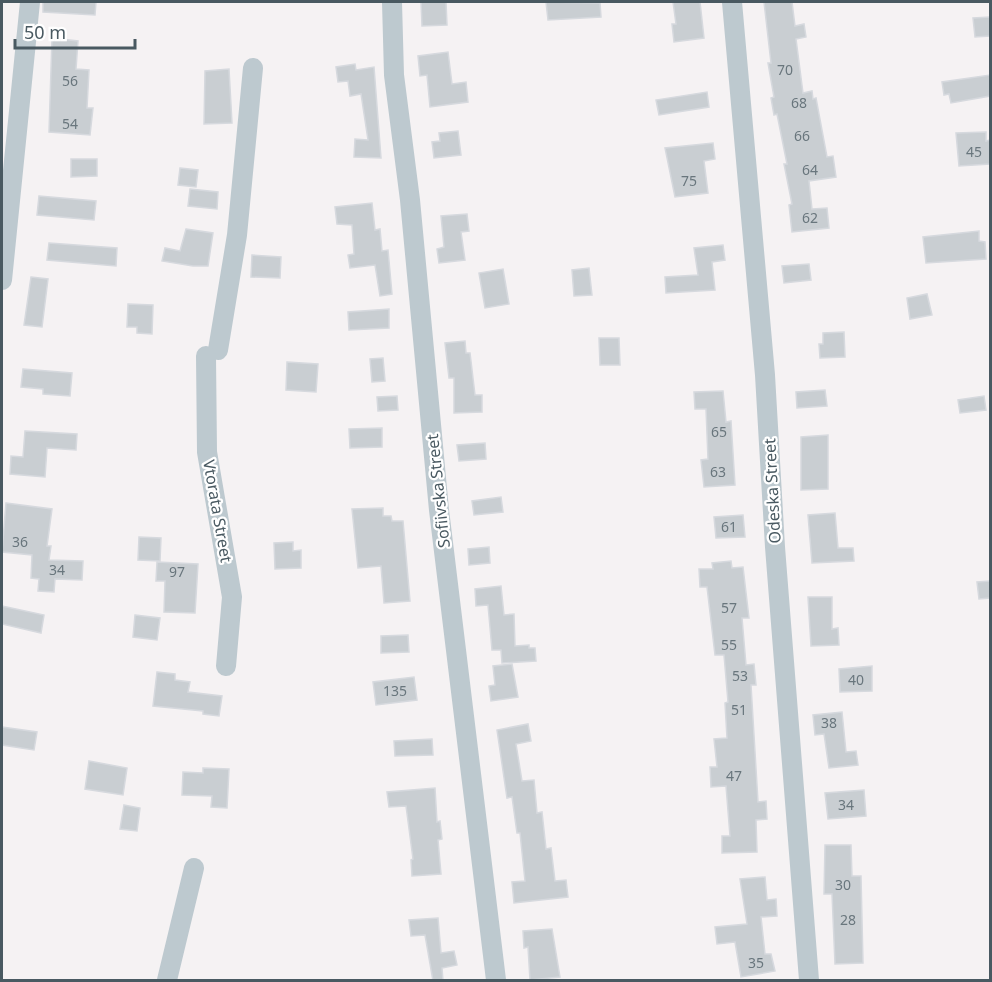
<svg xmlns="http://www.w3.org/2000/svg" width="992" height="982" font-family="'Noto Sans',sans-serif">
  <rect width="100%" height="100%" fill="#f5f2f3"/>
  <g fill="#c9ced2" stroke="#d6d9de" stroke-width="1.5">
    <polygon points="43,2 96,2 95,15 43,12"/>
    <polygon points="421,2 446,2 447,25 422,26"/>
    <polygon points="546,2 600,3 601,17 548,20"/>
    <polygon points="673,2 700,2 704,38 674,42 672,24 676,24"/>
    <polygon points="764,2 792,2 795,26 804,24 806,37 796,39 803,93 812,91 813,99 816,98 827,157 833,156 836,177 809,181 812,209 827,208 829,228 792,232 789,205 792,204 784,164 787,164 777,114 774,115 771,98 774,97 768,63 771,63"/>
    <polygon points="990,17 990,36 975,37 973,18"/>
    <polygon points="52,38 78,41 76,69 89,70 87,108 93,108 90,135 49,132"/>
    <polygon points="448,52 452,84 466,82 468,102 430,107 427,75 420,76 418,56"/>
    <polygon points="355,64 356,70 374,67 381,158 354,157 355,139 368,140 361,94 350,96 348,81 338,82 336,67"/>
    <polygon points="229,69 232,123 204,124 205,71"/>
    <polygon points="990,75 990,96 951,103 949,94 944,95 942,82"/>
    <polygon points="707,92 709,107 659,115 656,100"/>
    <polygon points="458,131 461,155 434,158 432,142 440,141 439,133"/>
    <polygon points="986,132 986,141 990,140 990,164 959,166 956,133"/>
    <polygon points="713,143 715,159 704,161 708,193 675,197 665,148"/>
    <polygon points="71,159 97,159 97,176 71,177"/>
    <polygon points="180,168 198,170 196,187 178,185"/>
    <polygon points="190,189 218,192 217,209 188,206"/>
    <polygon points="39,196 96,201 94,220 37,215"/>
    <polygon points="372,203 375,230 380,229 382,251 388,250 392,294 380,296 375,265 350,268 348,255 354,254 352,225 337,224 335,207"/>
    <polygon points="467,214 469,231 461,232 465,260 439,263 437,249 444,247 441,216"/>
    <polygon points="186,229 213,233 208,266 193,266 162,261 165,248 180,251"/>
    <polygon points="979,231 979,241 985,242 986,259 926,263 923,237"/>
    <polygon points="49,243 117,248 116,266 47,260"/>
    <polygon points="723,245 725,260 712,262 715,290 666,293 665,277 698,275 694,248"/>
    <polygon points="252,255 281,257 280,278 251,277"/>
    <polygon points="809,264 811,280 784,283 782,266"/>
    <polygon points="589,268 592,295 574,296 572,270"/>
    <polygon points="503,269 509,304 485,308 479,273"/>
    <polygon points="31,277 48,279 42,327 24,325"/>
    <polygon points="927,294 932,315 910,319 907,298"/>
    <polygon points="128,304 153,305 152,334 137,333 137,327 127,327"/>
    <polygon points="389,309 389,328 349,330 348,312"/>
    <polygon points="844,332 845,357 820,358 819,344 823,344 823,333"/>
    <polygon points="599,338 619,338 620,365 600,365"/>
    <polygon points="465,341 466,353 470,353 475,395 482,395 482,412 454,413 454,378 449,378 445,343"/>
    <polygon points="383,358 385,381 372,382 370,359"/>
    <polygon points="287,362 318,364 316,392 286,390"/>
    <polygon points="23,369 72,373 70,396 43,394 43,389 21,387"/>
    <polygon points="825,390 827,406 797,408 796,392"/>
    <polygon points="723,391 726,422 731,421 735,485 704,487 701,460 708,459 706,409 695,409 694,392"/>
    <polygon points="397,396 398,410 378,411 377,397"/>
    <polygon points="984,396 986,410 960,413 958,400"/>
    <polygon points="382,428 382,447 350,448 349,429"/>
    <polygon points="25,431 77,434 76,450 47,448 45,477 10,474 11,456 23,457"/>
    <polygon points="828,435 828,489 801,490 801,437"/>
    <polygon points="485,443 486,459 459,461 457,445"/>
    <polygon points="501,497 503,512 474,515 472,501"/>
    <polygon points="6,503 52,509 47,546 51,546 49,560 83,561 82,580 55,579 54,592 38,591 39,579 31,578 32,555 2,552"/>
    <polygon points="383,508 383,516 391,516 392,521 403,521 410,601 384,603 381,566 358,568 352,509"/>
    <polygon points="835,513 838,548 853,548 854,561 812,563 808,515"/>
    <polygon points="743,515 745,537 716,538 714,517"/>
    <polygon points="139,537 161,538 160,561 138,560"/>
    <polygon points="293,542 293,551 301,550 301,568 275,569 274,543"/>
    <polygon points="489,547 490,563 469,565 468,549"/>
    <polygon points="731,561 732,568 743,567 749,618 742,618 746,665 754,664 756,685 751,685 758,802 766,801 767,819 756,820 757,852 722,853 722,836 730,836 726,786 711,787 710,767 717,767 714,739 727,738 725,703 728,702 724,655 715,655 707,587 700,587 699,569 713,569 712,563"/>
    <polygon points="157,562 198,564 195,613 164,612 165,581 156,581"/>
    <polygon points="990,581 990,598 979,599 977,582"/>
    <polygon points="501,586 504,615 514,614 515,646 529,645 529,648 535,648 536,661 502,663 501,650 492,650 488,605 476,606 475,589"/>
    <polygon points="808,597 832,597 832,629 838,628 839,645 811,646"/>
    <polygon points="2,606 44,615 41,633 2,624"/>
    <polygon points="135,615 160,618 157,640 133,637"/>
    <polygon points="408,635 409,652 381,653 381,636"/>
    <polygon points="512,664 518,697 491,701 489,686 495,685 493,666"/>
    <polygon points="872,666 872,691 840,692 839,669"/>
    <polygon points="157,672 175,674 175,680 190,682 188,692 222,696 219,716 203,714 203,711 153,706"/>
    <polygon points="414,677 417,700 376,705 373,682"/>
    <polygon points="842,712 846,752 856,751 858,765 829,768 824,734 815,735 813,715"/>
    <polygon points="528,724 531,741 516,744 522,781 534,780 537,813 542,812 546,849 551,848 555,881 566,880 568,897 514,903 512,882 525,881 520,833 517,833 512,797 507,798 497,730"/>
    <polygon points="2,727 37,732 34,750 2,745"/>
    <polygon points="432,739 433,755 395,756 394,741"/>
    <polygon points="89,761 127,768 123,795 85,789"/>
    <polygon points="203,768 229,769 227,808 211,807 212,796 182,795 183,772 203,773"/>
    <polygon points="435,788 437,822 440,821 442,839 438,840 441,874 412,876 411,860 413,859 406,806 389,807 387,792"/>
    <polygon points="864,790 866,816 828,819 825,793"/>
    <polygon points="124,805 140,808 137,831 120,829"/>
    <polygon points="825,845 851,845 852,876 861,876 863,963 835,964 832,894 824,894"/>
    <polygon points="765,877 767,900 776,899 777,916 761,917 765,954 771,954 775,971 741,977 735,942 717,944 715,927 747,924 740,879"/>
    <polygon points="438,918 441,953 454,951 457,965 442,968 443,981 433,981 425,935 411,936 409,920"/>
    <polygon points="552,929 560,977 530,980 528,947 524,948 523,931"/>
  </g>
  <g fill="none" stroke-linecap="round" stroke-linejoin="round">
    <g stroke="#bdc9cf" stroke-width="20">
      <polyline points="392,2 394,75 410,200 439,510 496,980"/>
      <polyline points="732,2 765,375 775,547 809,980"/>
      <polyline points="2,280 30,2"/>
      <polyline points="218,350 237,235 253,68"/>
      <polyline points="206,356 207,452 232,597 226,666"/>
      <polyline points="167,980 194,868"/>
    </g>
  </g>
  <g text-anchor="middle" stroke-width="4.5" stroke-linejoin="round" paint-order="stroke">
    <g font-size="14" fill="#69767d">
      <text x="785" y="75">70</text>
      <text x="70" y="86">56</text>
      <text x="799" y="108">68</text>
      <text x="70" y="129">54</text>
      <text x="802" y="141">66</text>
      <text x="974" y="157">45</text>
      <text x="810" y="175">64</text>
      <text x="689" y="186">75</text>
      <text x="810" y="223">62</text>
      <text x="719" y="437">65</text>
      <text x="718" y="477">63</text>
      <text x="729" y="532">61</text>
      <text x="20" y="547">36</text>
      <text x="57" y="575">34</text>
      <text x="177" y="577">97</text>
      <text x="729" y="613">57</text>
      <text x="729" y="650">55</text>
      <text x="740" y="681">53</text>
      <text x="856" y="685">40</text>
      <text x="395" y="696">135</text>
      <text x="739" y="715">51</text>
      <text x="829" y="728">38</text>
      <text x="734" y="781">47</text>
      <text x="846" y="810">34</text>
      <text x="843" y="890">30</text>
      <text x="848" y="925">28</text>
      <text x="756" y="968">35</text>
    </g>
    <g font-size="16" fill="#495961" stroke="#fff">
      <text transform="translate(438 491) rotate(-96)" y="6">Sofiivska Street</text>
      <text transform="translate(772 491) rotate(-93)" y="6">Odeska Street</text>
      <text transform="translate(218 511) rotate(80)" y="6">Vtorata Street</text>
    </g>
  </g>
  <rect width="992" height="982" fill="none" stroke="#495961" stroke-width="6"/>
  <path d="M15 39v9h120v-9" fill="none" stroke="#495961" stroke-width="3"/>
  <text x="24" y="39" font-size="18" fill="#495961" stroke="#ffffff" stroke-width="4.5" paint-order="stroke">50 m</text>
</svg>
